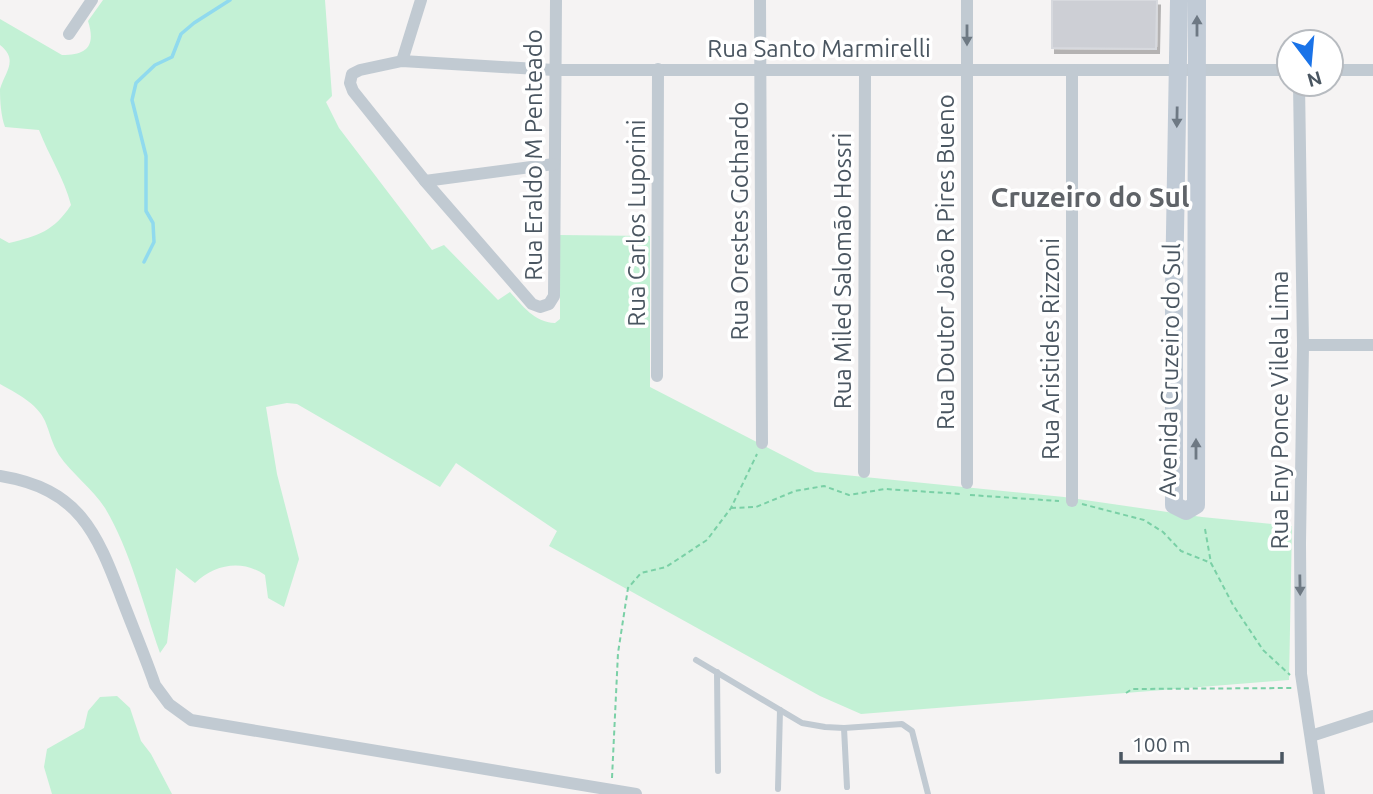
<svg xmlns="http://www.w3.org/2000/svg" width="1373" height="794" font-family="Ubuntu,sans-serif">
  <defs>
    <filter id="shadow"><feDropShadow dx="3" dy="5.5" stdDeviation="0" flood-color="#0004"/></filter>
  </defs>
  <rect width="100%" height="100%" fill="#f5f3f3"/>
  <g fill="#c3f1d5">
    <path d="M103,0H325L332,96L326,102L339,128L432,250L444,245L498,300L510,292C523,306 534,322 555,323L560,319V235L650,236V387L815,472L1064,497L1202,517L1292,526L1289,680L861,714L820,696L549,546L557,531L456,463L440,487L297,404L287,403L266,407L277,474L299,559L284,607L268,598L265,575C242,559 215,564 195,583L176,568L167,643L160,653C143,604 131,552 105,508C92,488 72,474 59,455C52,444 50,433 45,421C37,403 16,393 0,384V238L9,243C38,236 54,231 71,205C64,178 49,156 39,130L5,127C1,116 0,102 0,89C5,72 19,60 0,45V19L62,55C87,55 96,46 88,21Z"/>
    <polygon points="117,696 130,708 141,741 151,754 172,794 52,794 44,767 47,749 84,728 88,711 100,697"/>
  </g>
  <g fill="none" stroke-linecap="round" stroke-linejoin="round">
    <polyline stroke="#90daee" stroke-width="3.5" points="144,262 154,242 153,223 146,211 146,156 132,100 136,83 155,65 172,57 181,34 194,23 230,0"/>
  </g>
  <polygon fill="#cdcfd5" stroke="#d7d9de" stroke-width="2" filter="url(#shadow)" points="1052,0 1157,0 1156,49 1052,48"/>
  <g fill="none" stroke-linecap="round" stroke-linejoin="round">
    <g stroke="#7ad0a6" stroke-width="2" stroke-dasharray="5 3.5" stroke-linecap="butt">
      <polyline points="970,495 1059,501"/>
      <polyline points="1082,504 1144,520 1163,532 1181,551 1211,563"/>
      <polyline points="731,508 756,507 795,491 824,486 849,495 885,489 961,494"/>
      <polyline points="1205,529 1211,563 1233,605 1263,650 1290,675"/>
      <polyline points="1126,693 1132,689 1292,688"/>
      <polyline points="612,778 618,653 628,588 641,573 666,567 707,540 731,508 757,454"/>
    </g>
    <g stroke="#c1cad2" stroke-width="6">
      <polyline points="696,660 802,723 825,727 844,728 902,724 912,731 928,794"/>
      <polyline points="717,672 718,771"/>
      <polyline points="844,728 847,787"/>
      <polyline points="778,789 780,710"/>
    </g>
    <g stroke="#c1cad2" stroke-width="12">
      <polyline points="556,0 554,296 549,304 540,307 532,304 425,181 353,91 350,83 352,74 360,70 402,61 554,70 1289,70"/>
      <polyline points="760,0 762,443"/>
      <polyline points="69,34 92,0"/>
      <polyline points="402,61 421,0"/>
      <polyline points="1072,70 1072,501"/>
      <polyline points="1331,70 1373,70"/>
      <polyline points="1299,84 1303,345 1300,543 1301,674 1319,794"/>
      <polyline points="425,181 554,164"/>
      <polyline points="1303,345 1373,345"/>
      <polyline points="657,376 658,69"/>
      <polyline points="864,472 865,70"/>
      <path d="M0,476C79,489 96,531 122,599C133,628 145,656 155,685L169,704L191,720L636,794"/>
      <polyline points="967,483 967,0"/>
      <polyline points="1311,736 1373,716"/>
    </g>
    <polyline stroke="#c1cbd6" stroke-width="18" points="1179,0 1174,291 1174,505 1186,511 1196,505 1197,0"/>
  </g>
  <defs><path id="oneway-solid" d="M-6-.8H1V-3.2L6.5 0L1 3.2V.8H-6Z" transform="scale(1.75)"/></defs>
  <g fill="#6e7984">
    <use href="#oneway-solid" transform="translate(1197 26) rotate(-90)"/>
    <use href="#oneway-solid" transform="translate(1177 117) rotate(91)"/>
    <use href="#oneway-solid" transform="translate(1196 449) rotate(-90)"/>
  </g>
  <g fill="#6e7983">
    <use href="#oneway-solid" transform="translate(967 35) rotate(90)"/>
    <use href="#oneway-solid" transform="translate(1300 585) rotate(89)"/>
  </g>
  <g text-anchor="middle" stroke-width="7" stroke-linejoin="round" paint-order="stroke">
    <g font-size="24" fill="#4a5661" stroke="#fff">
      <text x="819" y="57">Rua Santo Marmirelli</text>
      <text transform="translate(534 155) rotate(-90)" y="8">Rua Eraldo M Penteado</text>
      <text transform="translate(740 221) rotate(-90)" y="8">Rua Orestes Gothardo</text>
      <text transform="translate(637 223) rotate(-90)" y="8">Rua Carlos Luporini</text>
      <text transform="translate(946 262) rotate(-90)" y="8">Rua Doutor João R Pires Bueno</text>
      <text transform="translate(843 271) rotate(-90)" y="8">Rua Miled Salomão Hossri</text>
      <text transform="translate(1051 349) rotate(-90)" y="8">Rua Aristides Rizzoni</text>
      <text transform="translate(1170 370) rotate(-89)" y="8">Avenida Cruzeiro do Sul</text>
      <text transform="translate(1280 410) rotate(-90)" y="8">Rua Eny Ponce Vilela Lima</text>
    </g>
    <g font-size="28" font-weight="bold" fill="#5f6368" stroke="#fff">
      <text x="1090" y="207">Cruzeiro do Sul</text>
    </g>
  </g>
  <g transform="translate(1310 63) rotate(164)"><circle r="33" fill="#ffffff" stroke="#b7bbc0" stroke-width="2"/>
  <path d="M0-5L12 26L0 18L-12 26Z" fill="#1a73e8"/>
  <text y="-10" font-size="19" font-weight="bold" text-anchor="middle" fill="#4a5661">N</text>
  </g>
  <path d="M1121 752v10h161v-10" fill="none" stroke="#4a5661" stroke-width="3.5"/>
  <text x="1132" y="752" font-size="21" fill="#4a5661" stroke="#ffffff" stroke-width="5" paint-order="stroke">100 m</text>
</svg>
